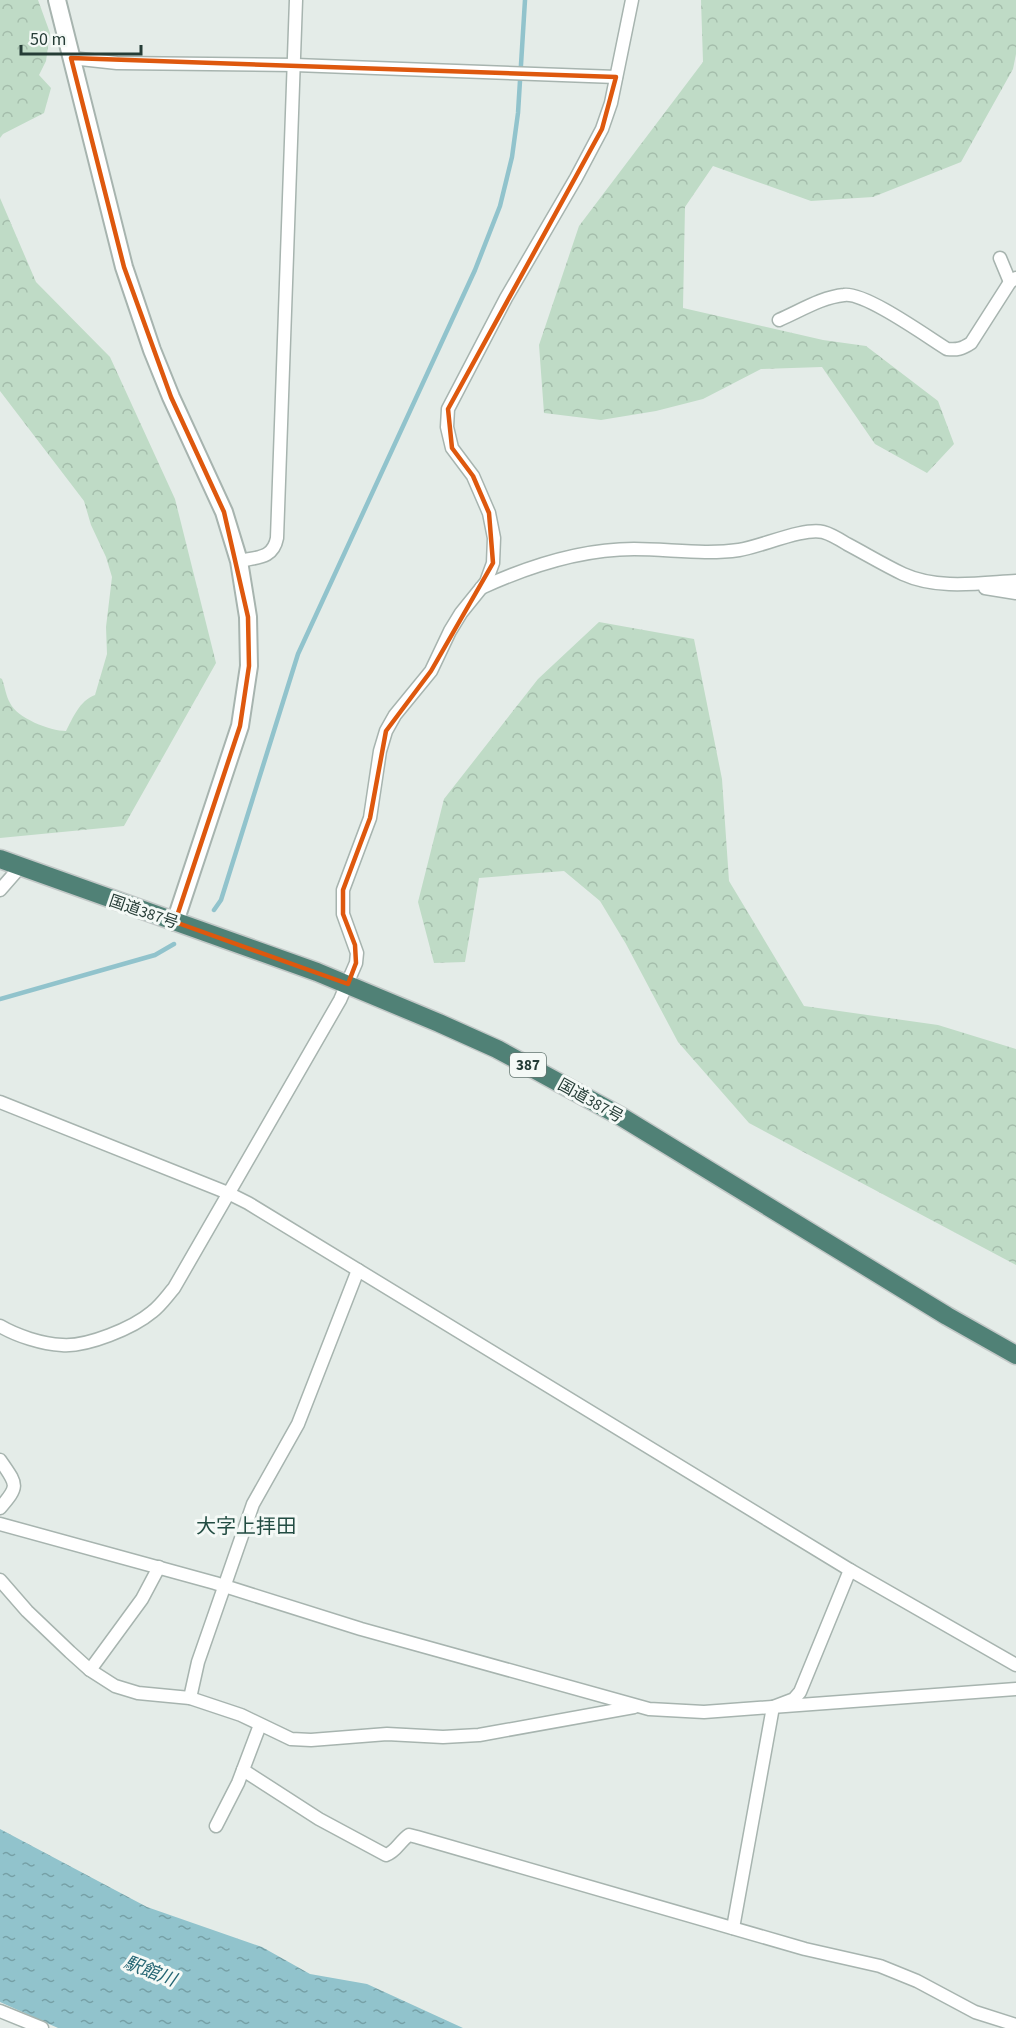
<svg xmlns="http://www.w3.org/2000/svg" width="1016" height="2028" font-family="'Source Sans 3','Noto Sans JP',sans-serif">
  <defs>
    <pattern id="forest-crowns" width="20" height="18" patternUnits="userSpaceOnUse" patternTransform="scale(1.5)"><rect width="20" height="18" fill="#bfdbc6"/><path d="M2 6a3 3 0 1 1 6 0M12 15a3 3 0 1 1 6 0" fill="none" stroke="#a4bdab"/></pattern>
    <pattern id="water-ripples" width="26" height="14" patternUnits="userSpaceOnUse" patternTransform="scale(1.5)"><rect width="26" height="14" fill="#91c3cc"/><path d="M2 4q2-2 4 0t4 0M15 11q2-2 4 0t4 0" fill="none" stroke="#76a0a6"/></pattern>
  </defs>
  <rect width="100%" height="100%" fill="#e4ece8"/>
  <g fill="url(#forest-crowns)">
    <polygon points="0,0 38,0 50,33 46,61 39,75 51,88 44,113 3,134 0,138"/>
    <polygon points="701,0 1016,0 1016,54 1013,69 961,162 873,197 811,201 713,166 685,207 683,308 823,340 866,346 938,401 954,444 927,473 875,444 822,367 761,369 703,399 656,411 601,420 544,413 539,345 579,226 703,62"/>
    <path d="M0,198L36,282L110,357L175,499L216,663L124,826L0,838V678L2,679C5,687 6,696 10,703C17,718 50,731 66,731C73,718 79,701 95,695L107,654L106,627L112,577L106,557L91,525L84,501L0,391Z"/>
    <polygon points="599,622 694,639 722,779 729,881 804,1006 938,1025 1016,1049 1016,1265 749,1123 678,1042 626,944 600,901 564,871 479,878 465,962 434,963 418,902 444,799 538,679"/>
  </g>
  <polygon fill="url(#water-ripples)" points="0,1829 147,1907 262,1947 310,1974 367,1984 463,2028 58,2028 0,2002"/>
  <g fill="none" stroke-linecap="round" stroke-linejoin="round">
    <g stroke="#91c3cc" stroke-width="4.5">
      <polyline points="214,910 221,900 298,654 475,270 500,206 512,157 518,113 525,0"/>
      <polyline points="0,999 155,955 174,944"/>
    </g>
    <g stroke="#a7b4af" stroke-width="15">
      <g id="minor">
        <polyline points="71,58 117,63 295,65 616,77"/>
        <polyline points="1000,258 1010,282"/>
        <path d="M779,320C800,311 822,297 844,295C865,292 926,336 947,349C957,350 962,349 971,343L1010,282L1016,278"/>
        <path d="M239,561C257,557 273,559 277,538L296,0"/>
        <path d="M481,588C529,566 580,549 634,549C669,549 704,555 739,550C760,547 804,527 823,532C831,534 839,539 847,544C866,554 884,565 903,574C938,590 980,583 1016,581"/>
        <polyline points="985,588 1016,593"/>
        <polyline points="0,890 21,866"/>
        <polyline points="0,1102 228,1193 248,1203 850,1570 1016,1665"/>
        <path d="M0,1326C17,1336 42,1344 62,1345C87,1347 133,1328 152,1312C161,1305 167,1296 174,1288L340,1000L356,963L357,953L343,914V890L370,818L380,751L386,731L395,715L431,671L450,631L461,613L486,582L493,563L494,538L489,513L473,476L452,448L447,427L448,409L506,298L576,178L602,129L611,103L632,0"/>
        <path d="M0,1460C17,1485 20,1485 0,1508"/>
        <polyline points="0,1524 215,1583 361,1629 649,1709 704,1712 1016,1689"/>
        <polyline points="0,1580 27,1611 70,1652 90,1670 115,1686 138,1693 190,1698 241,1715 291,1739 311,1740 387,1734 443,1737 479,1735 634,1707"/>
        <polyline points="90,1670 142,1599 159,1567"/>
        <polyline points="190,1698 198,1662 253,1504 298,1424 358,1270"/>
        <path d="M243,1770L319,1819L386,1855C396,1852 400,1841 409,1835L417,1837L805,1949L880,1966L917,1981L975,2012L1016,2025"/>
        <polyline points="216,1826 238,1783 260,1725"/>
        <polyline points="733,1928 773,1707 794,1699 800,1692 850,1570"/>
        <polyline points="0,2011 42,2028"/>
      </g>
    </g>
    <g stroke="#a7b4af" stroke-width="20">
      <polyline id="tertiary" points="57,0 124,267 152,350 171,397 224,512 239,561 248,617 249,666 240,726 175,922"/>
    </g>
    <g stroke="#c2c8c7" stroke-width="21">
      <polyline id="trunk" points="0,859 317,972 439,1023 497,1049 620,1116 947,1316 1016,1355"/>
    </g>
    <use href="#minor" stroke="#fff" stroke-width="12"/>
    <use href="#tertiary" stroke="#fff" stroke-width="16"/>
    <use href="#trunk" stroke="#508176" stroke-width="18"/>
  </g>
  <path fill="none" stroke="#de580e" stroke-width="4.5" stroke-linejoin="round" d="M71,58L616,77L602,129L448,409L452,448L473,476L489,513L493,563L431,671L386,731L370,818L343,890V914L355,945L356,963L348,984L175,922L240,726L249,666L248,617L224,512L171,397L124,267Z"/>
  <g text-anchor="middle" stroke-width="6" stroke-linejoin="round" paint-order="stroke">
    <rect fill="#f4f9f6" stroke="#637570" stroke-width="1.5" x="510" y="1053" width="36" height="24" rx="4.5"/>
    <g font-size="15" font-weight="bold" fill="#253c36">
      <text x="528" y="1070">387</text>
    </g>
    <g font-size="16" fill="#253c36" stroke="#f4f9f6">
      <text transform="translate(144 911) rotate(19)" y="6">国道387号</text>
      <text transform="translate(591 1100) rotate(29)" y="6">国道387号</text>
    </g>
    <g font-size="18" font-style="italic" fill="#246573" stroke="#f4f9f6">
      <text transform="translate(150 1971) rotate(21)" y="6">駅館川</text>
    </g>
    <g font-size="20" fill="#224c42" stroke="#f4f9f6">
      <text x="246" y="1533">大字上拝田</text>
    </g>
  </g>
  <path d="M21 45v9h120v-9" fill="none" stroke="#253c36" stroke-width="3"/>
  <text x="30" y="45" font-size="18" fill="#253c36" stroke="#f4f9f6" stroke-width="4.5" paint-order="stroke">50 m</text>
</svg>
